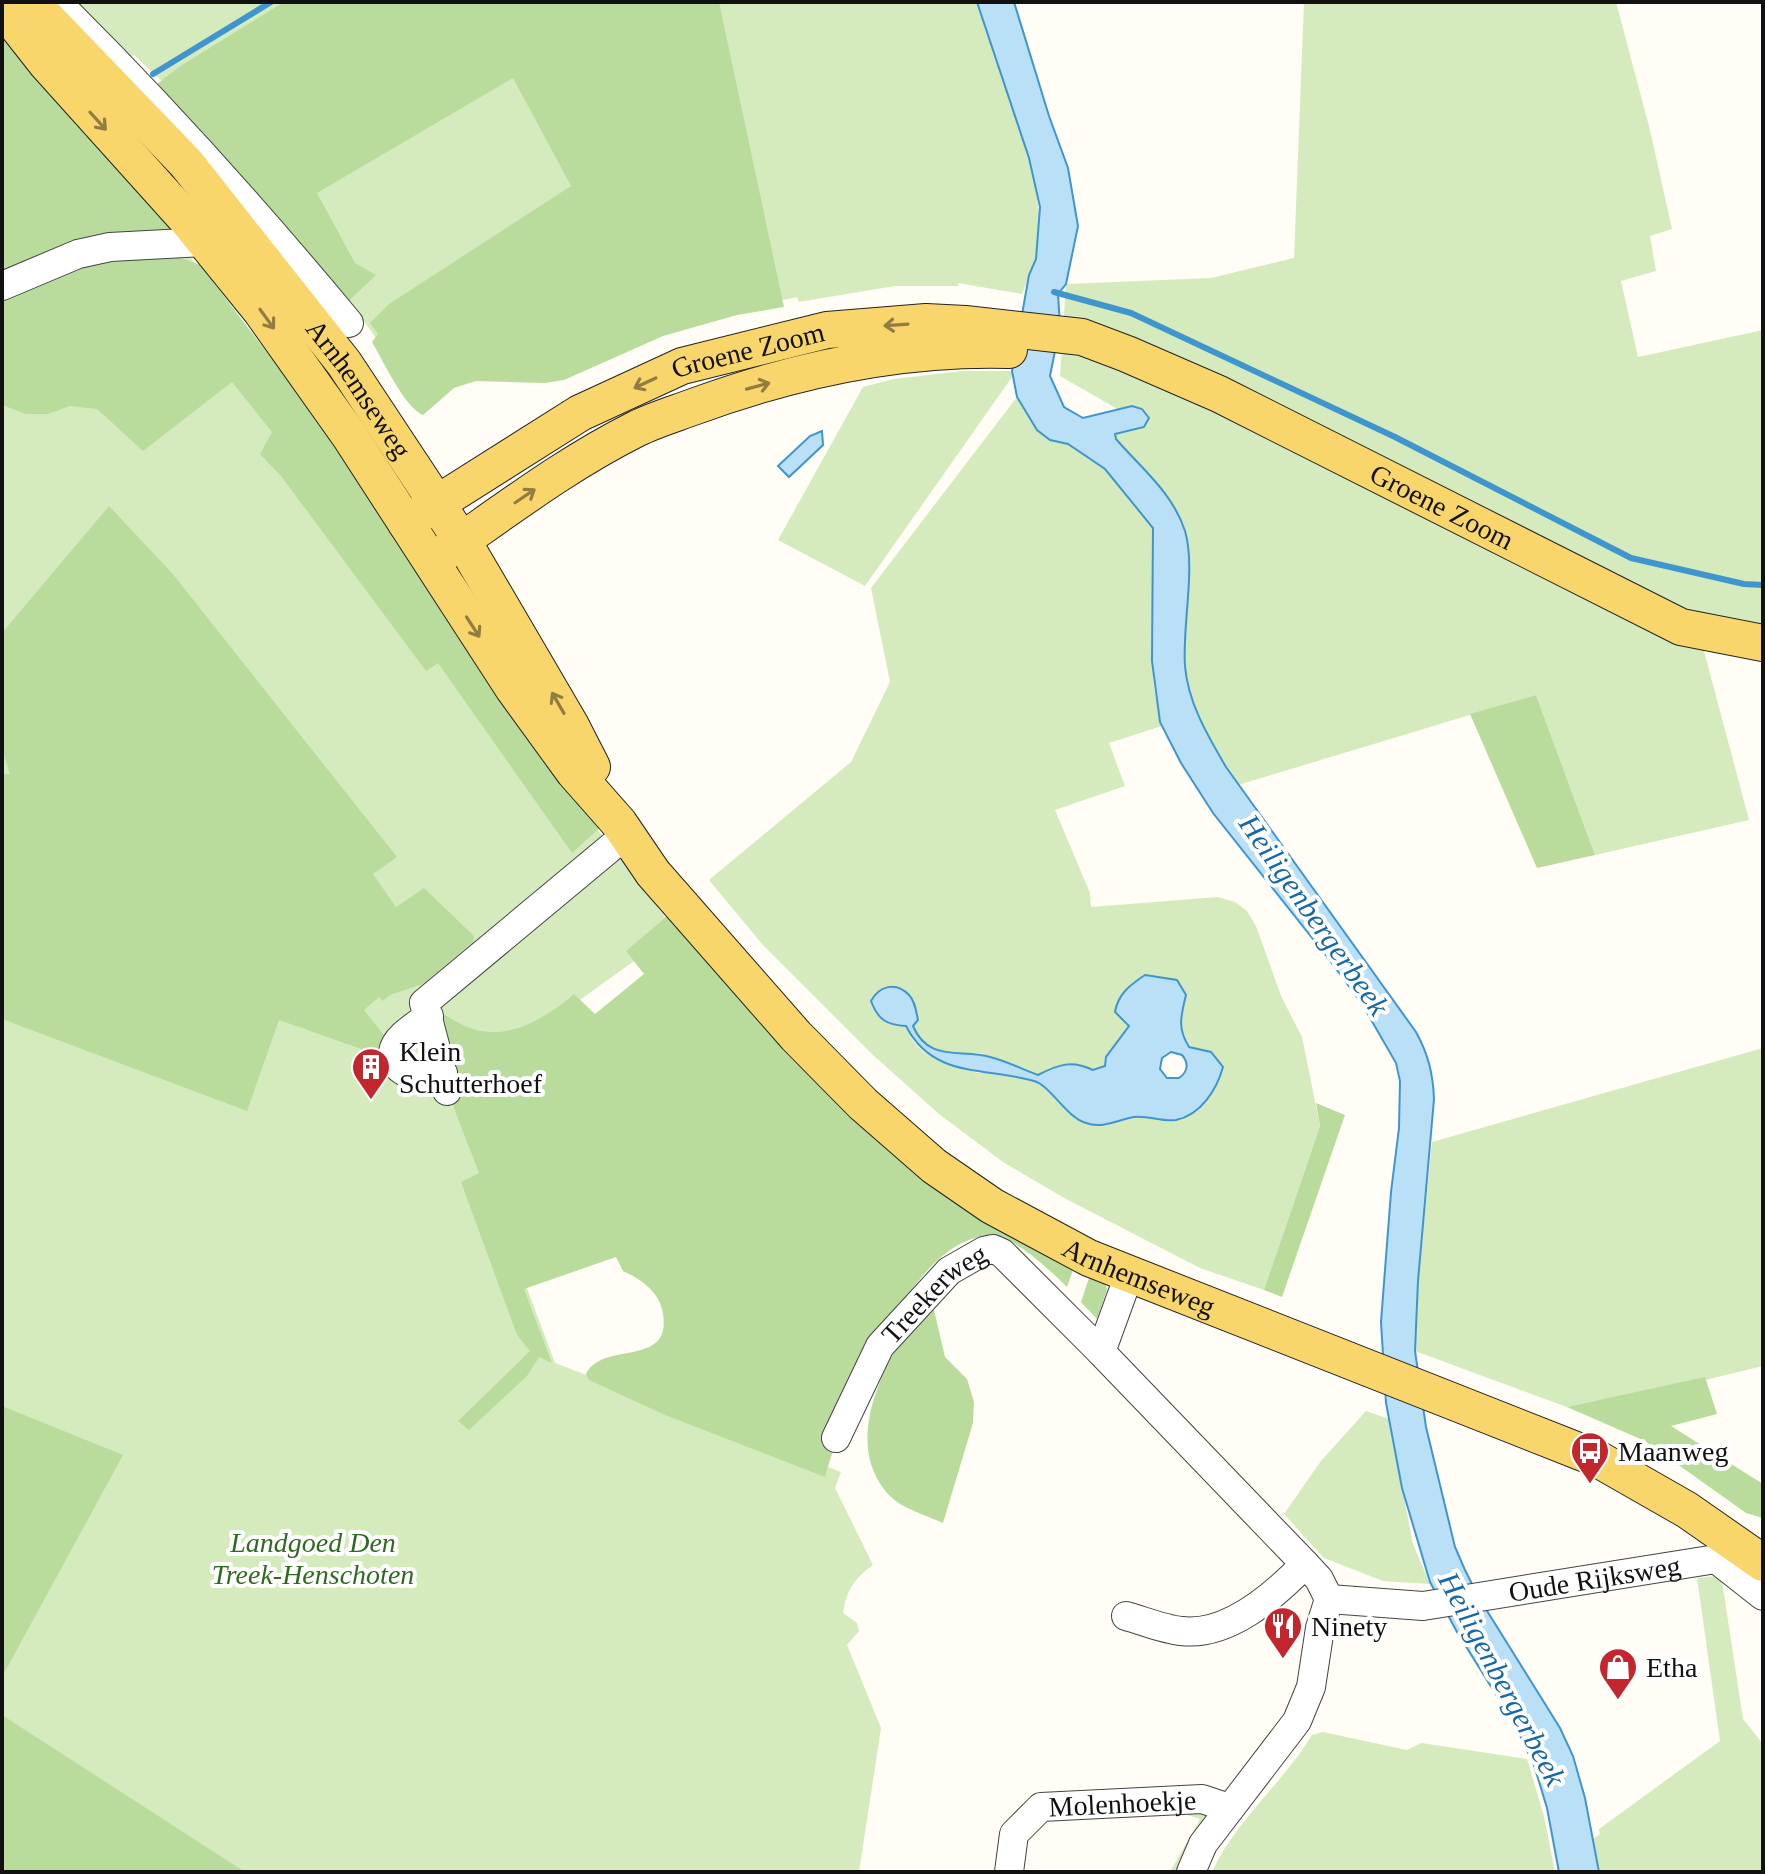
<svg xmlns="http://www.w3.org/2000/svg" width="1765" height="1874" font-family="Georgia,serif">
  <rect width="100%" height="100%" fill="#fffdf5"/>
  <g fill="#d5ebbd" fill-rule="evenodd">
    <path d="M73,2H977C999,68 1054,194 1036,260C1033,271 1026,283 1022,294L958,283V286H895L799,302L797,297L734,310L611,316L420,402C337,278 244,157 134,55L129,58Z"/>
    <path d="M1304,2H1616L1650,130L1672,229L1650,236L1656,271L1621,281L1638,357L1763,330V626L1704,651L1749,820L1595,855L1536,695L1238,785C1214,750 1189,711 1185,668C1184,650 1186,631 1187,612C1188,587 1191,557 1185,532C1175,494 1140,467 1116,439L1115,434L1137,428L1132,406L1119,410L1060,376L1066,284L1211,278L1294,258Z"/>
    <path d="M2,35L226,299L577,803L676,931L453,1091L555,1363L841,1472L835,1488L873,1565C854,1579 847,1589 843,1613L857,1623L859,1631L847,1645L881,1728L859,1872H2Z"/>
    <polygon points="963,371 1012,371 1012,377 865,586 778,540 863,387 894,379"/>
    <path d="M1017,397L1037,430L1050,440L1068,444L1105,469L1153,528L1152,661L1154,689L1162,726L1109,743L1125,786L1055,810L1090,893L1091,907L1218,897L1235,902L1247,911L1256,926L1281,996L1302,1037L1320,1126L1264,1290L1200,1268L1066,1199L1003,1162L939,1114L873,1055L762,944L709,880L851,762L890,682L871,588ZM1138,980L1186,995C1181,1016 1178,1027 1189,1047L1211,1052L1206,1101L1189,1115L1176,1120L1137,1117L1105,1125L1086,1123L1035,1081L990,1072L977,1073L940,1061L924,1052L914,1042L884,987H896L914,1003L918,1019L913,1025C929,1062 960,1049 990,1057C1006,1061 1023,1069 1038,1075C1057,1065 1074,1060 1093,1070L1105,1066L1106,1057L1130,1026L1117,1002L1124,992Z"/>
    <polygon points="1763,1048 1763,1366 1610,1403 1595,1401 1567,1407 1415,1351 1418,1281 1432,1142"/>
    <polygon points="1366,1411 1389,1419 1413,1544 1430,1584 1383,1581 1324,1558 1284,1514 1321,1461"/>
    <polygon points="1715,1576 1722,1581 1743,1719 1763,1744 1763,1872 1599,1872 1593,1839 1600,1834 1599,1829 1720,1741 1697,1578"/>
    <path d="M1323,1732L1407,1750L1421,1743L1527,1759L1544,1816L1555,1872H1212C1235,1821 1283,1783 1312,1735Z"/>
    <polygon points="1205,1807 1208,1817 1183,1872 1170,1872 1200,1819 1187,1815 1120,1816"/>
  </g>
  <g fill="#b9dc9c">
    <path d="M284,2H719L784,307L737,315L663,336L564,380L545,383L476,381L454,388L423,415C404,407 383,360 372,342L378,334L370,323L389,304L571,186L513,78L317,193L355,263L376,275L340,309L138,99L179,67Z"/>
    <polygon points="2,31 180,239 67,249 2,269"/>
    <polygon points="115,256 178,257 200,265 331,436 604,824 572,853 438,663 426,671 281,476 260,454 272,432 232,382 143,451 97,409 70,406 48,414 26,414 2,405 2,286"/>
    <polygon points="109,506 172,573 397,857 373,874 396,907 424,888 474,936 473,942 423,984 390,995 383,1001 379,997 364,1010 387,1039 387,1058 279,1020 247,1111 2,1019 2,774 10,774 2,749 2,633"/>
    <polygon points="1536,695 1595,855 1537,868 1470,714"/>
    <path d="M672,912L1074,1267L1067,1287C1053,1273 1018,1240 998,1237C915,1222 843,1415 825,1477L665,1415L589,1380L586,1374C603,1339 676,1370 662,1309C658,1291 639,1278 623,1271L616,1257L524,1289L552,1363L539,1357L527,1376L469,1430L458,1421L530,1351L517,1335L461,1182L479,1173L455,1111L427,1004C439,1011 452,1020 465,1026C504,1044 545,1019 574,994L595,1014L644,974L626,951Z"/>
    <polygon points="1316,1103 1345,1115 1282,1297 1264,1290 1320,1126"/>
    <polygon points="1090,1275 1105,1283 1107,1290 1097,1319 1081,1302"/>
    <path d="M930,1293L945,1357L967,1379L974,1402L973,1423L943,1523C926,1515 902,1509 889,1495C835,1435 896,1346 930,1293Z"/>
    <polygon points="1705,1377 1717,1414 1671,1426 1763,1484 1763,1518 1746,1513 1645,1441 1567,1407"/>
    <polygon points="2,1406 123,1455 2,1677"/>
    <polygon points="2,1715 245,1872 2,1872"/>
  </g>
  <g fill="#b9e0f7" stroke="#3f96cf" stroke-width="2" fill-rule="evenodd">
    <path d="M977,2H1014L1049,116L1068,168L1078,226L1066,284L1058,294L1060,326L1050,376L1064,407L1083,418L1132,406L1142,409L1149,418L1144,427L1115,434L1116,439C1141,468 1173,493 1185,531C1196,568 1182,626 1185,666C1188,703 1208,736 1226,767L1416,1032C1428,1054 1433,1073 1434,1099L1418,1281L1415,1351L1426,1427L1455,1547L1465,1570L1479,1598L1560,1728L1573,1756L1585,1798L1599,1872H1559L1547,1808L1534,1765L1515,1725L1457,1632L1430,1582L1402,1488L1386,1403L1381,1322L1391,1192L1399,1128L1400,1081L1396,1063L1362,1004L1328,958L1213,813L1181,763L1160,722L1152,661L1153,528L1105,469L1068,444L1050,440L1037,430L1017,397L1012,371L1029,275L1036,259L1040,207L1029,158Z"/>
    <polygon points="822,431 823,445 789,477 778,466 810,436"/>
    <path d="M1145,975L1177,980L1186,995C1181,1016 1177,1028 1189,1047L1211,1052L1223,1067C1217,1089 1201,1115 1176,1120C1162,1122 1147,1115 1134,1117C1118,1120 1102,1129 1086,1123C1066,1117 1051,1086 1034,1081C986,1067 933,1079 906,1026C887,1025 878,1020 871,1001C879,986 896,981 909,995C915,1001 916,1011 918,1020L913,1026C928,1062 960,1049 990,1057C1006,1061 1022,1069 1038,1075C1059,1064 1072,1060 1093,1070L1105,1066L1106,1057L1129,1026L1115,1012C1118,994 1130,985 1145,975ZM1171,1052L1182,1055C1189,1063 1188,1072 1179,1078H1167L1160,1069L1162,1058Z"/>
  </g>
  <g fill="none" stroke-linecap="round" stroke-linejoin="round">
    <g stroke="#3f96cf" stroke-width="6">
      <polyline points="153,74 271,2"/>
      <polyline points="1054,292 1131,313 1395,437 1631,558 1744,584 1763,585"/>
    </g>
    <g stroke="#444" stroke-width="30">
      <g id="minor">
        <path d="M57,2C160,104 257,212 349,323"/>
        <polyline points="2,286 78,254 110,247 204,242"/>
        <path d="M429,1016C417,1025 395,1037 393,1052C390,1067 411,1078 424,1077C430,1077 437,1075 443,1073"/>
        <polyline points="447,1091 424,1003 627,834"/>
        <polyline points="1129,1275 1101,1352 1305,1564 1319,1579 1329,1599 1320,1628 1311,1687 1297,1721 1203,1844 1191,1872"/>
        <path id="s1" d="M836,1438L880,1346L949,1271L984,1251L993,1249L1002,1253L1101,1352"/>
        <path id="s2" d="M1329,1599L1423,1606L1716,1559L1763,1596"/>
        <path d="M1126,1616C1144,1621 1163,1629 1181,1631C1228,1637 1275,1595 1305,1564"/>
        <path id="s3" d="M1009,1872L1014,1834L1041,1807L1202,1799L1229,1808"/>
      </g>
    </g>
    <g stroke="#222" stroke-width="38">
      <g id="major">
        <path id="s4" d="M31,2L186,163L344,363L471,555L570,724L592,767"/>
        <path id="s5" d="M2,7L46,63L189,222L261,311L349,435L513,688L574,772L619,823L653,873L796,1036L863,1104L934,1166L992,1206L1089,1258L1596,1458L1687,1510L1763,1563"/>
        <path id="s6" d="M406,523L580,413L682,366L827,330L926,322L965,324L1082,337L1127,354L1219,394L1681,627L1763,643"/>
        <path d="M441,555C505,511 566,464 636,429C654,420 674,414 693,407C794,370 901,347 1009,350"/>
      </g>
    </g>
    <use href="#minor" stroke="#fff" stroke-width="28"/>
    <use href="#major" stroke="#f9d66b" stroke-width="36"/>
  </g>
  <defs><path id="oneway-shaft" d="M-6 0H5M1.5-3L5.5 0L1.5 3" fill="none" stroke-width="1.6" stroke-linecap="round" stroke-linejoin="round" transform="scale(2)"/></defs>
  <g stroke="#917d42">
    <use href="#oneway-shaft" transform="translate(98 121) rotate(48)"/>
    <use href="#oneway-shaft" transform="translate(267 319) rotate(54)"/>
    <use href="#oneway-shaft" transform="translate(896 325) rotate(176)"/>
    <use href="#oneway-shaft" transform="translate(645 383) rotate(155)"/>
    <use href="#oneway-shaft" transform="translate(758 386) rotate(-15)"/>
    <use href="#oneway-shaft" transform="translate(525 496) rotate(-34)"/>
    <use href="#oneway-shaft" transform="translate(473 627) rotate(57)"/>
    <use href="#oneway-shaft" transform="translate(558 703) rotate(-120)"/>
  </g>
  <defs>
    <g id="building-pin" transform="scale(2)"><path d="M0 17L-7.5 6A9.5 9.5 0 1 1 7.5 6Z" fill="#c4262e" stroke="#fff"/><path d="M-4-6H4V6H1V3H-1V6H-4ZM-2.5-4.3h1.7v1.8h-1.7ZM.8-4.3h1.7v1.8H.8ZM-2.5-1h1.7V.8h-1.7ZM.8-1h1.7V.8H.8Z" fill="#fff"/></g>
    <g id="bus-pin" transform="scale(2)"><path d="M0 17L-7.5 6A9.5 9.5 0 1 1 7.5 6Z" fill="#c4262e" stroke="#fff"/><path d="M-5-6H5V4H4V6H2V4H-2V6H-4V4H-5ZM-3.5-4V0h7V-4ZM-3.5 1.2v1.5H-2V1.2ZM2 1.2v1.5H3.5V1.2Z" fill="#fff"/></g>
    <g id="restaurant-pin" transform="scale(2)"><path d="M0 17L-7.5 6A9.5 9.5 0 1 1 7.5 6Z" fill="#c4262e" stroke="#fff"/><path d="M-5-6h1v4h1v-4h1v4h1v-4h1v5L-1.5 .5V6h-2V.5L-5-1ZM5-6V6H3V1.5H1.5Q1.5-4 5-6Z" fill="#fff"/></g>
    <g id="shop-pin" transform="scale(2)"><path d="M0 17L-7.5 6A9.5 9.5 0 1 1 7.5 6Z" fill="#c4262e" stroke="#fff"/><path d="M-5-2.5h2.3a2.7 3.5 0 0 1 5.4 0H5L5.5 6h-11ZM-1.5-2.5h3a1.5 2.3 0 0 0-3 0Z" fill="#fff"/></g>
  </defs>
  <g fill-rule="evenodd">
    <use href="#building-pin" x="371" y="1067"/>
    <use href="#bus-pin" x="1590" y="1451"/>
    <use href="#restaurant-pin" x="1283" y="1626"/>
    <use href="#shop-pin" x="1618" y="1667"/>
  </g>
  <g text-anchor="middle" stroke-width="8" stroke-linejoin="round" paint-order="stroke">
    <g font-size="28" fill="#111" stroke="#fff">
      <text dy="10" stroke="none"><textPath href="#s6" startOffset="386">Groene Zoom</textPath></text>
      <text dy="10" stroke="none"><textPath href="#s4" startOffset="508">Arnhemseweg</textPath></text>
      <text dy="10" stroke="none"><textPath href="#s6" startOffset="1122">Groene Zoom</textPath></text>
      <text dy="10" stroke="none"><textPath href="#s5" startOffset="1726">Arnhemseweg</textPath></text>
      <text dy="10" stroke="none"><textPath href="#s1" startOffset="178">Treekerweg</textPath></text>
      <text dy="10" stroke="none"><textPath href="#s2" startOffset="268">Oude Rijksweg</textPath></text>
      <text dy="10" stroke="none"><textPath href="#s3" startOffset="158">Molenhoekje</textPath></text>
    </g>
    <g font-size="28" fill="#111" stroke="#fff" text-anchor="start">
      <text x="399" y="1061">Klein<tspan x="399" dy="32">Schutterhoef</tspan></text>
      <text x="1618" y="1461">Maanweg</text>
      <text x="1311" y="1636">Ninety</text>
      <text x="1646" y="1677">Etha</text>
    </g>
    <g font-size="28" font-style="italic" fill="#2f6b1f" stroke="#fff">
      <text x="313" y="1552">Landgoed Den<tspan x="313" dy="32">Treek-Henschoten</tspan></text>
    </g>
    <g font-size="30" font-style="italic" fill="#1768a6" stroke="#fff">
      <text transform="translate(1314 915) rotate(55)" y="10">Heiligenbergerbeek</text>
      <text transform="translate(1502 1679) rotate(62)" y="10">Heiligenbergerbeek</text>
    </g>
  </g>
  <rect width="1765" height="1874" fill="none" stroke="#111111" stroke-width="8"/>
</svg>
